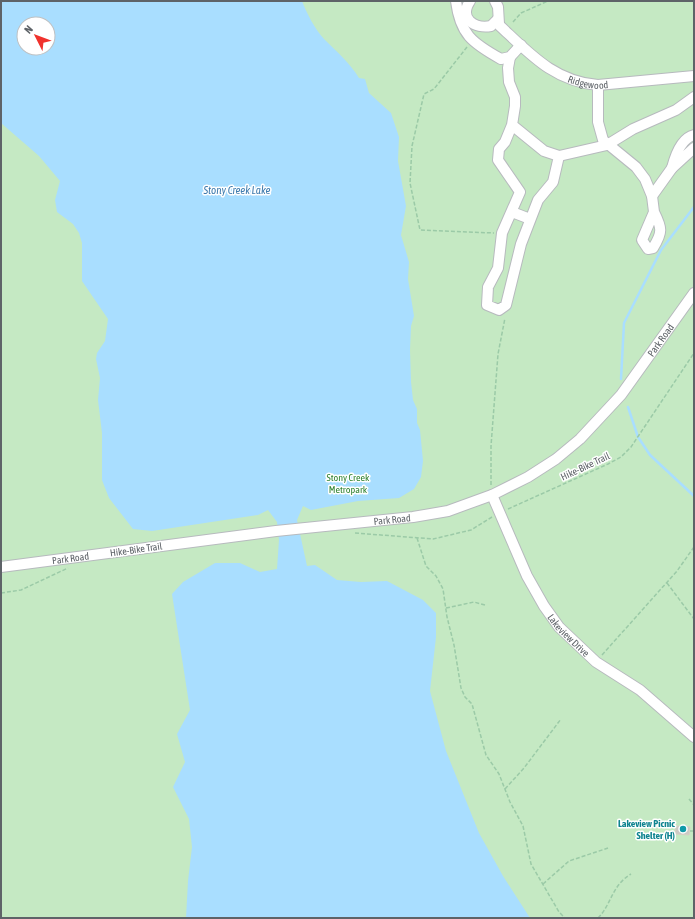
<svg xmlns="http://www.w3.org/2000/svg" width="695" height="919" font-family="'Asap Condensed',sans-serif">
  <rect width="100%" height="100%" fill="#f1eee7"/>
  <path fill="#c5e9c3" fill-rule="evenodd" d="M1,1H694V918H1ZM24,24H48V48H24Z"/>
  <path fill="#a9deff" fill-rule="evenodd" d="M1,1H302C307,14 315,29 324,39C337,52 350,63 359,78L365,79L369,93L391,113L399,137L398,161L406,206L401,235L409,262L408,279L414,316L411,326L410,350L411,382L413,400L417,409V423L420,430L423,461L421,477L414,489L399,498L358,501L311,510L303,506L297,520L307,566L315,565L337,580L361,582L387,581L423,600L436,613V637L430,691L446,751L479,833L503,876L530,918H186L188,881L192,847L189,819L173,787L185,762L177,734L190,710L172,594L183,582L215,563H240L260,572L277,569L279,540L277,522L268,510L258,515L152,531L133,529L109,498L102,480V433L98,400L100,378L96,359L97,353L105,341L108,319L82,281V243L79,233L73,224L57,212L55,200L60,181L39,156L1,123ZM24,24H48V48H24Z"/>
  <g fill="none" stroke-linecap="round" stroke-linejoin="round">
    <g stroke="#a9deff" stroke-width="2.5">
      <polyline points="621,379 624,323 661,250 694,207"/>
      <polyline points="628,407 638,437 650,455 694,496"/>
    </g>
  </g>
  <polygon fill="#ccc9c4" stroke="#d6d0c5" points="676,826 690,827 689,835 675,834"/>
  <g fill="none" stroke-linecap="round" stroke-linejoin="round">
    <g stroke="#b7babe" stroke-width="12">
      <g id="minor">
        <path d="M456,1C460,34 472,43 501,59L510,57L521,45"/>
        <path d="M470,1C458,19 475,29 491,26L498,19"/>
        <polyline points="495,1 498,7 499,24"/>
        <path id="s1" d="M500,26C530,54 555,82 598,85L694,76"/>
        <polyline points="510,57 508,68 509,82 515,97 515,106 512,125 505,142 499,149 498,160 520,192 502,233 498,268 488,287 487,305 499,310 506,305 521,244 538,200 553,182 559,156 544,151 512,125"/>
        <path d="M598,85V122L603,140L636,167L645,179L652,196L654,212L642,240L648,249L653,248C663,232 662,228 654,212"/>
        <polyline points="559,156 607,145 633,129 676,110 694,97"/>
        <path d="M672,168C675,156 681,138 694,135"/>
        <polyline points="652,196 672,168 694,148"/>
        <polyline points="512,212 530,219"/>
        <path id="s2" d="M492,495L527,576L544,606L559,627L596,662L640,690L694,737"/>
        <path id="s3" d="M1,567L276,531L413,517L448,511L492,495L528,477L556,459L580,439L621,395L694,293"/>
      </g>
    </g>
    <g stroke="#9bcaa7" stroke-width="1.5" stroke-dasharray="4 2" stroke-linecap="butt">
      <polyline points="513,22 521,13 548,1"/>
      <polyline points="467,47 434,89 424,94 412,146 410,183 420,230 494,233"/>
      <polyline points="491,485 491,446 498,354 505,318"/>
      <polyline points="508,509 608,464 621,457 631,447 694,353"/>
      <polyline points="355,533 433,539 471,530 492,517"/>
      <polyline points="417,538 426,566 436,576 443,589 447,617 454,645 461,688 465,697 472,704 486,755 499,774 510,802 523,826 531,864 559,912 565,918"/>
      <polyline points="667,583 694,619"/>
      <polyline points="1,593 21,590 68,568"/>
      <polyline points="446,608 474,602 485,605"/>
      <polyline points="602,655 677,571 694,547"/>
      <polyline points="505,789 524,768 561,719"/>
      <polyline points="689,799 694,805"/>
      <polyline points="690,831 694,831"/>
      <polyline points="543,884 569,861 608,848"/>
      <path d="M598,918C612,904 611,886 631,874"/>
    </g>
    <use href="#minor" stroke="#fff" stroke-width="10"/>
  </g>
  <circle fill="#0f9aa8" stroke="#fff" stroke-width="1.5" cx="683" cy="829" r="4"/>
  <g text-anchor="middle" stroke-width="3" stroke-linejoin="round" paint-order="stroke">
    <g font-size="10" fill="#5e6368" stroke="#fff">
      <text dy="4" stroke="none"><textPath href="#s1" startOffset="107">Ridgewood</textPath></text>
      <text dy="4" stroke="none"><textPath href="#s3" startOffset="730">Park Road</textPath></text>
      <text transform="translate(585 466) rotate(-25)" y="4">Hike-Bike Trail</text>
      <text dy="4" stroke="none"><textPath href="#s3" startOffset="394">Park Road</textPath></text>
      <text transform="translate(136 549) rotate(-8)" y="4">Hike-Bike Trail</text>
      <text dy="4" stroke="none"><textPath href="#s3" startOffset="70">Park Road</textPath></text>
      <text dy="4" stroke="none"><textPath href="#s2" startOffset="161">Lakeview Drive</textPath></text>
    </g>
    <g font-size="10" fill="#318331" stroke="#fff">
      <text x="348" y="481">Stony Creek<tspan x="348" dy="12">Metropark</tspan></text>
    </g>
    <g font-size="10" font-weight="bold" fill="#0d838f" stroke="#fff" text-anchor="end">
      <text x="675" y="827">Lakeview Picnic<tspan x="675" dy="12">Shelter (H)</tspan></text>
    </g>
    <g font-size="11" font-style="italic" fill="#3d7aad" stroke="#fff">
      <text x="237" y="194">Stony Creek Lake</text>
    </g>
  </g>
  <rect width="695" height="919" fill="none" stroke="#5e6368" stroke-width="4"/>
  <g transform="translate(36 36) rotate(312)"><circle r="19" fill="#ffffff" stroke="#bfc1c3"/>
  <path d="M0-3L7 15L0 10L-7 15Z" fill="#f0322d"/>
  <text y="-6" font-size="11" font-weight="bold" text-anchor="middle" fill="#5e6368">N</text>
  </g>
</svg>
